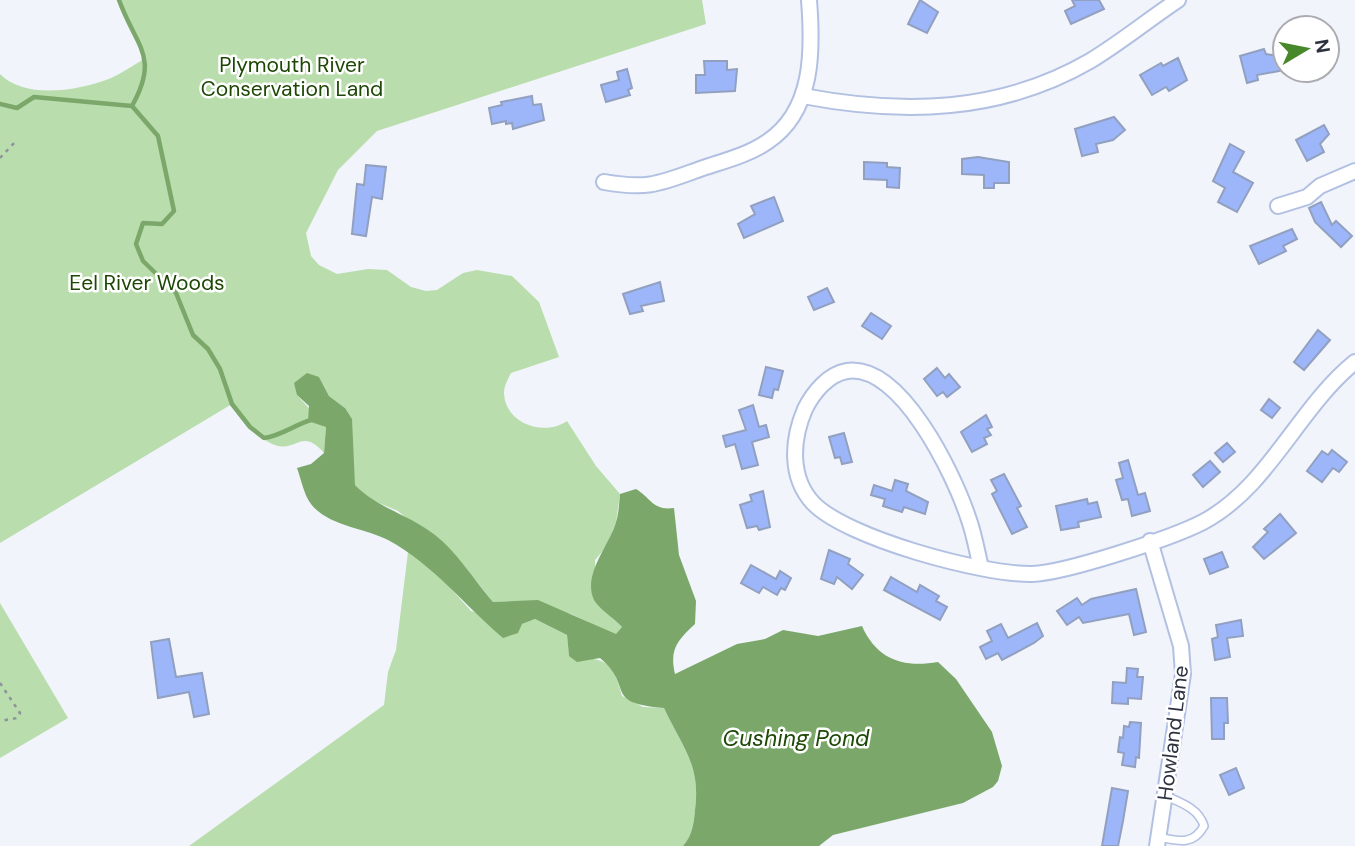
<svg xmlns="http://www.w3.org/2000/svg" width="1355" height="846" font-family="'DM Sans',sans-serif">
  <rect width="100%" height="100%" fill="#f1f4fb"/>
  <g fill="#b9ddac">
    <path d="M119,0H702L706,24L377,131L338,170L306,233L311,256L319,265L337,274L368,269L387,270L411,287L426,291L437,290L463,273L477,270L512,276L539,302L559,357L511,373C508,379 504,386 504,393C505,424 544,437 567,421L596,466L620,494L616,522L607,546L595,560L596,603L622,627L616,635L571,614L516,601L493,602L465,567L398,511L367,498L355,485L345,408L329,396L319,377L297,395L326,427L324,453C301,427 297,453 275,445C257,439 243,418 232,404L0,543V74C24,99 76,91 106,80C120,75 133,65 146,58Z"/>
    <path d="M408,552L437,573L471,611L522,624L535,619L567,635L569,656C606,660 612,658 622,696L643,707L664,708C682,747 701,764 695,810C694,823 692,836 683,846H189L384,705L388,672L396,650Z"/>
    <polygon points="0,603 68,718 0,758"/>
  </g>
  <path fill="#7ba86a" d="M307,373L319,377L329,396L345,408L352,419L355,485C377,508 410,515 435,535C457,552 474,580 493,602L538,600L616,634L622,627C614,618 599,609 594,600C582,574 610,545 616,522C619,513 619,503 620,494L636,489C651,498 653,511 674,508L679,555L696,601L695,624C678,640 669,649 675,674L737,644L765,639L783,630L818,636L862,626C877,660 904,668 938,662L956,679L992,732L1002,766L998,781L993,787L963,803L833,835L819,846H683C692,836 694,823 695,810C701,764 682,747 664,708C602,703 635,687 600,658L577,662L569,656L567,635L535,619L522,624L518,633L503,638C464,605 434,565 388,540C365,528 328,526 311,504C304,495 301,479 297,468L311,464L324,453L326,427L308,421L309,406L297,395L294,383Z"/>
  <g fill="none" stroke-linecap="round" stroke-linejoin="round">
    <g stroke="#7ba86a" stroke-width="4.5">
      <path d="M119,0C136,47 160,56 132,106L158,136L174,211L162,224L143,223L136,244L143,261L176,293L193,335L208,349L220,369L232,404L250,427L264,438C281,436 294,425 311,420"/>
      <polyline points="0,104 17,108 34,97 132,106"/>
    </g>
  </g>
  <g fill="#9cb6f9" stroke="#92a0c0" stroke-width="2">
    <polygon points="920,0 938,12 927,33 908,24"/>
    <polygon points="1072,0 1099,0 1104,9 1071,24 1065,11 1075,6"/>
    <polygon points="1264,49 1266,54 1285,57 1285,70 1257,75 1258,80 1247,83 1240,56"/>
    <polygon points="1178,58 1187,80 1169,91 1166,87 1152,95 1140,75 1161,63 1163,66"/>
    <polygon points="704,61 727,61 727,70 737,69 735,91 696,93 696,75 705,75"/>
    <polygon points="627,69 632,88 628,90 630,95 606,102 601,85 619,80 617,72"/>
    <polygon points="532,96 533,105 541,104 544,120 513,129 512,123 506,124 506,121 492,124 489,108 502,105 501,102"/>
    <polygon points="1114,117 1125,130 1113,140 1096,144 1098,152 1082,156 1075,129"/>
    <polygon points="1324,125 1329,134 1320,144 1324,152 1307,161 1296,140"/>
    <polygon points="1230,144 1244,152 1233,172 1253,183 1237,212 1218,202 1225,188 1213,181"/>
    <polygon points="978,157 1009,162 1009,183 994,183 994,188 984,188 984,175 962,174 962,159"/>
    <polygon points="864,162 887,163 887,167 900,168 899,188 887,187 887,180 864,179"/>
    <polygon points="366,165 386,167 382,199 372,197 366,236 352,234 357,184 364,185"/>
    <polygon points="774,197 783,221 744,238 738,224 755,214 751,206"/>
    <polygon points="1321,202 1332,225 1336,221 1352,236 1341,247 1315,222 1309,208"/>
    <polygon points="1292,229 1297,239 1283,246 1286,251 1259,264 1250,246"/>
    <polygon points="660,282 664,301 641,306 643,311 630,314 623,294"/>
    <polygon points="827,288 834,302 814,310 808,297"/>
    <polygon points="871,313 891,326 882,339 862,326"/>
    <polygon points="1318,330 1330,340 1304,370 1294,362"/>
    <polygon points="766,367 783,371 778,390 774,389 772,398 759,395"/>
    <polygon points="937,368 945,378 949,374 960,387 947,397 943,392 937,396 924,379"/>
    <polygon points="1269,399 1280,408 1272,418 1261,410"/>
    <polygon points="753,405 759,427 766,425 769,437 752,442 758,465 742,469 735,444 726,447 723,436 746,430 739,410"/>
    <polygon points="986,415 992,427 987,429 991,435 984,438 987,444 972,452 961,432"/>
    <polygon points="844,433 852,462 842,464 840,457 835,458 829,437"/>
    <polygon points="1227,443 1235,452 1223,462 1215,453"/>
    <polygon points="1332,450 1347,462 1339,472 1333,468 1322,482 1307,471 1322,451 1328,455"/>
    <polygon points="1128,460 1138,495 1145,493 1150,511 1132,516 1128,499 1122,500 1116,480 1123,478 1119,463"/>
    <polygon points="1210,461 1220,472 1203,487 1193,475"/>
    <polygon points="1004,474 1021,506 1017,508 1027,527 1012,534 992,494 997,491 991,480"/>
    <polygon points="895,480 908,484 906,491 928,502 925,514 904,507 902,512 883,506 885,499 871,495 874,485 892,491"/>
    <polygon points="763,491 770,527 759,530 757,526 747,528 740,505 752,501 750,495"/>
    <polygon points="1087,499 1088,504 1097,502 1101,517 1078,522 1079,527 1061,530 1056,506"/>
    <polygon points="1280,514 1296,533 1264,559 1253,547 1268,532 1264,529"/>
    <polygon points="829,550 850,559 848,564 863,575 852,589 837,577 834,584 821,579"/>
    <polygon points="1222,552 1228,567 1210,574 1204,559"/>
    <polygon points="751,565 776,579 780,571 791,578 785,590 781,588 777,595 763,587 759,593 741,583"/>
    <polygon points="891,577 917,592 920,585 939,596 936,601 947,607 940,620 884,590"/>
    <polygon points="1136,589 1146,632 1134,635 1129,614 1083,623 1079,617 1067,625 1057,611 1077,598 1082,605 1091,599"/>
    <polygon points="1241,620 1243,636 1227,638 1230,657 1215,660 1212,639 1218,637 1216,625"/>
    <polygon points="1037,623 1043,636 1034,643 1002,660 998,653 986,659 980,647 992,641 987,631 1001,624 1008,638"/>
    <polygon points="169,639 176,677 202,673 209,714 194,717 189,692 158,698 151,642"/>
    <polygon points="1127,668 1138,669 1137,677 1143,677 1141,699 1128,698 1128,704 1112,703 1113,682 1126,683"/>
    <polygon points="1211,698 1227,698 1228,723 1224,723 1224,739 1212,739"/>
    <polygon points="1130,722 1141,723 1139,758 1136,757 1135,767 1122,765 1124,753 1118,752 1120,737 1123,738 1124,726 1129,727"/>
    <polygon points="1236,768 1244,788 1229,795 1220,775"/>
    <polygon points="1112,788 1128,791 1123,821 1118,846 1102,846"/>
  </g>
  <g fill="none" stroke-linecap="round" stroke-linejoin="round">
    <g stroke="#b2c0e2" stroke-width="10">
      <path id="lane" d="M1159,837C1178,841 1193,846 1204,826C1199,809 1182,803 1166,796"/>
    </g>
    <g stroke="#b2c0e2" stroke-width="18">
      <g id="street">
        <path d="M803,96C903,115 1000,113 1090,61C1120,43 1148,20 1178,0"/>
        <path d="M604,182C649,190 661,183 703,168C724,161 748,155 767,142C814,111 813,50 809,0"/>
        <polyline points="1278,206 1307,197 1320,186 1355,171"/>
        <polyline points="1150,541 1181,646 1183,674 1157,846"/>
        <path d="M981,568C977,551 974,533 968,517C954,475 901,363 847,371C828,374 813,393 805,409C792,439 789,477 813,503C846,538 983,575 1032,574C1065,573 1172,538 1203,522C1269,487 1298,408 1355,362"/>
      </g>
    </g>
    <g stroke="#8f939d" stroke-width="2.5" stroke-dasharray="3.5 5" stroke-linecap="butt">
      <polyline points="0,158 15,142"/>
      <polyline points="0,683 20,713 17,718 0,721"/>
    </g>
    <use href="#lane" stroke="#fff" stroke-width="7"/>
    <use href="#street" stroke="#fff" stroke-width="14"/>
  </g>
  <g text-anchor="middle" stroke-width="5" stroke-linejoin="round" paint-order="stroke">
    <g font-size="21" fill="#1c4704" stroke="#fff">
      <text x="292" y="72">Plymouth River<tspan x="292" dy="24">Conservation Land</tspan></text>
      <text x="147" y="290">Eel River Woods</text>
    </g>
    <g font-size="21" fill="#2c323f" stroke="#fff">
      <text transform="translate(1173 733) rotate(-83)" y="7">Howland Lane</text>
    </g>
    <g font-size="23" font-style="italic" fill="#1e4907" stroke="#fff">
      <text x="796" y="746">Cushing Pond</text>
    </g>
  </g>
  <g transform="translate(1306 49) rotate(80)"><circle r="33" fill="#ffffff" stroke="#abadb2" stroke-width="2"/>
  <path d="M0-5L12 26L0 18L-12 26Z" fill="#47882a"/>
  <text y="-10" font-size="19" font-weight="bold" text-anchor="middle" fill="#2c323f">N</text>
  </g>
</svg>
